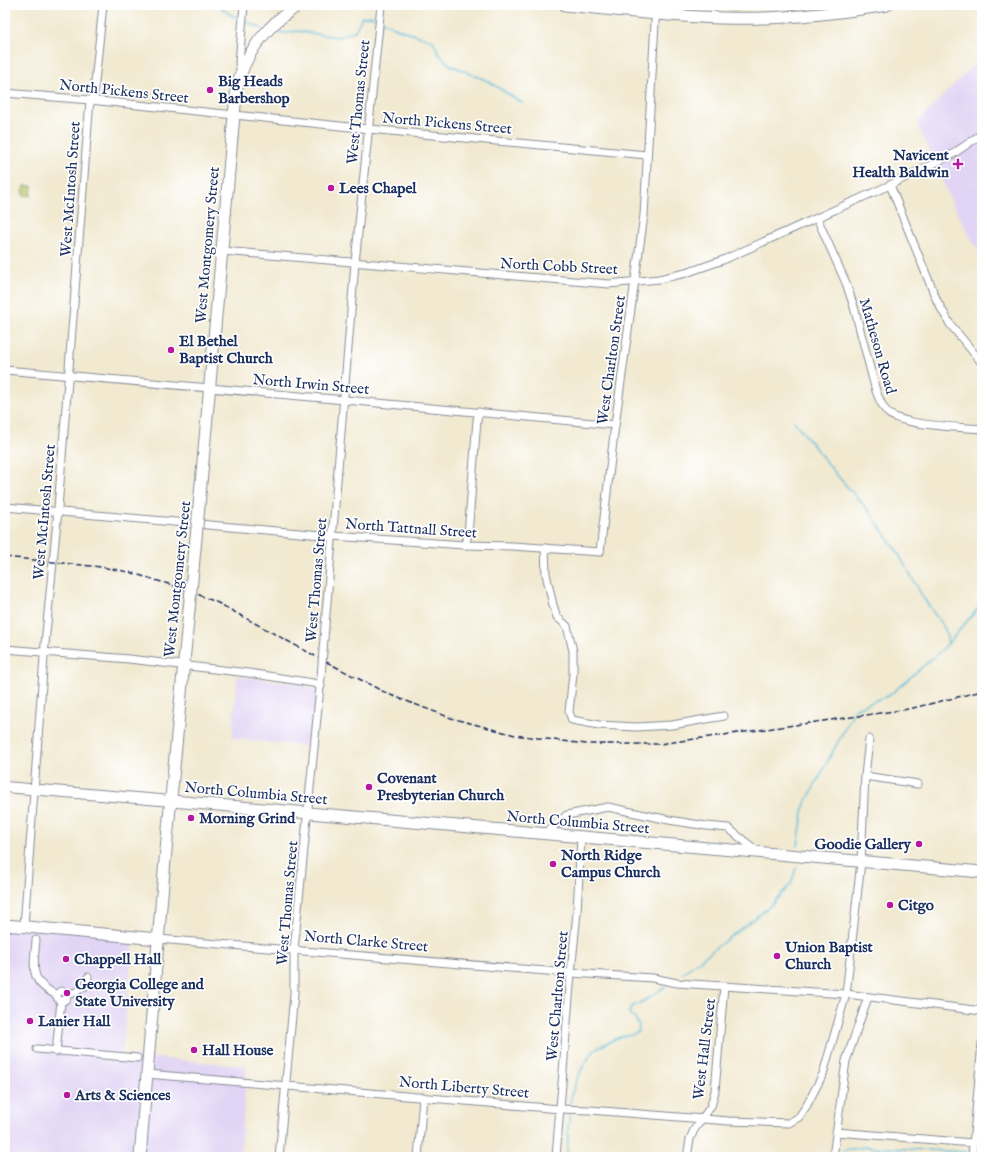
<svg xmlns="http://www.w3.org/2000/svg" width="987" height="1162" font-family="'IM FELL English',serif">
  <rect width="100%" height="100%" fill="#fff"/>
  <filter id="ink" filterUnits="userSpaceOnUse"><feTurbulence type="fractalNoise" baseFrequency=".025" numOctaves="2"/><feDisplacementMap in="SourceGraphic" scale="8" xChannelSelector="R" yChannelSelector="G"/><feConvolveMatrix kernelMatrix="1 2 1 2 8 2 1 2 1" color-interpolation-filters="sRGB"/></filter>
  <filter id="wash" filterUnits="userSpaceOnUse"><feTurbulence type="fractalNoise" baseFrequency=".012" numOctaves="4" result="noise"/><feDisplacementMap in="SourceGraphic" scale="16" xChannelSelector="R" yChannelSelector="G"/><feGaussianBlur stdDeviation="0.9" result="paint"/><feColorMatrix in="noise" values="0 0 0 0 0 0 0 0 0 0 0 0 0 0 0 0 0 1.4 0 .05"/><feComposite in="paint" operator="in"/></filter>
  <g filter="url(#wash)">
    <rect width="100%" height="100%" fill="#f1e9d0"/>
    <g fill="#e1d4f4">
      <polygon points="982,58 982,258 953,205 917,123 978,60"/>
      <polygon points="237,676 307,685 317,691 311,747 232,738"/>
      <polygon points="5,922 134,932 122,1055 247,1066 240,1157 5,1157"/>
    </g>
    <polygon fill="#bac96b" stroke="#6a7c64" points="24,186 32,186 31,196 23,195"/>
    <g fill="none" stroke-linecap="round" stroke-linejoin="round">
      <g stroke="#5fbedd" stroke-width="1.5">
        <polyline points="218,5 229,14 241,19"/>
        <polyline points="245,21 263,29"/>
        <polyline points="382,21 398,29 433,41 439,54 450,65 488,81 522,103"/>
        <polyline points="273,31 286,33 297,31 337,37 355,31 362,17 371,16 377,18"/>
        <polyline points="794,421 835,473 869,511 898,553 924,599 945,629 948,643"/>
        <polyline points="798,846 804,806 856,708 890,695 944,648 982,604"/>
        <polyline points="683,973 769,907 791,884 796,868"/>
        <path d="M570,1104C571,1089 583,1063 594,1051C598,1047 609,1042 615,1039C623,1035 631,1037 638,1032L639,1026L635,1019L630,1015L629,1011L632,1007L647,999L665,987"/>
        <polyline points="843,1150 866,1147 968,1152"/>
        <polyline points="977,1152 982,1152"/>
        <polyline points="567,1157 569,1114"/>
      </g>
    </g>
  </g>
  <g filter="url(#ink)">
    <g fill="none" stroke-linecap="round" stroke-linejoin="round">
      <g stroke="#868c97" stroke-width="9">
        <g id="street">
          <polyline points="241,72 239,63 244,5"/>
          <polyline points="5,93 90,100 369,129 647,155"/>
          <polyline points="93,101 103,5"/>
          <polyline points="890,185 937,301 950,324 982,363"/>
          <path d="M817,218L846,283L854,307L876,391C879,399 882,407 888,413C904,426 960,427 982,429"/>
          <polyline points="222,251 609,284 659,279 686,273 723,260 890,185 953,154 982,134"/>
          <polyline points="5,370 356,401 615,425"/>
          <polyline points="5,507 333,536 465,545 513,546 600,552 615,425 644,215 656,5"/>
          <polyline points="465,545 468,535 477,420 479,412"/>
          <polyline points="545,548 546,574 553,605 557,617 567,626 573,651 573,674 569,712 572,720 599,725 636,727 672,725 724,716"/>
          <polyline points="324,638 355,263 381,5"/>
          <polyline points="5,649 129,659 248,673 313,683 321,686"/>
          <polyline points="865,776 918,784"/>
          <polyline points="545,834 567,815 608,807 669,820 707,826 728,828 757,851"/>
          <polyline points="24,926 45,644 57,521 90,100"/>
          <polyline points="158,939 571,973 653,978 677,983 846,994 982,1011"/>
          <path d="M36,940C34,966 28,982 57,995"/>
          <circle cx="62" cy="996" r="5"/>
          <polyline points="67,995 76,992 86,985 88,977"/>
          <polyline points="37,1049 137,1058"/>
          <polyline points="56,1052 61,1001"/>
          <polyline points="147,1074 560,1109 590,1110 729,1121 789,1123 799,1117 807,1105 823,1074 846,994 861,862 865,776 869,739"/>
          <polyline points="836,1132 973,1143"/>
          <polyline points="279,1157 294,994 294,950 321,677"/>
          <polyline points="418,1157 423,1097"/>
          <polyline points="556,1157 571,973 577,912 581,837"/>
          <polyline points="687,1157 690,1139 694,1130 711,1106 715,1091 724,986"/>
          <polyline points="833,1157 846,1061 868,997"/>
          <polyline points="972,1157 982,1043"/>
        </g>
      </g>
      <g stroke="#868c97" stroke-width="12">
        <polyline id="secondary" points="5,787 172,801"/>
      </g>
      <g stroke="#868c97" stroke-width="13">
        <g id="primary">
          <path d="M565,5C617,10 670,17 723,18C778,20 833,14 887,5"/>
          <path d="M199,506L234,115C235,106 236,96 237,87C244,53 270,22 299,5"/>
          <polyline points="193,569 196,538"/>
          <polyline points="172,801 982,872"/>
          <polyline points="5,925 158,939"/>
          <polyline points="140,1157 164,871 189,610"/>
        </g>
      </g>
      <use href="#street" stroke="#fff" stroke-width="7"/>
      <use href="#secondary" stroke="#fff" stroke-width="10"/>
      <use href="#primary" stroke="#fff" stroke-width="11"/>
      <polyline stroke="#1b2f5e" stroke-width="1.5" stroke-dasharray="6 3" stroke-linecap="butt" points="5,557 101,567 129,572 188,590 218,603 315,656 388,694 451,718 515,735 586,744 659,744 909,709 982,691"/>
      <g stroke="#868c97" stroke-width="9" stroke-linecap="butt">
        <polyline id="street-bridge" points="321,677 324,638"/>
      </g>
      <g stroke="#868c97" stroke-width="13" stroke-linecap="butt">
        <g id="primary-bridge">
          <polyline points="196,538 199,506"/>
          <polyline points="189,610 193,569"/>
        </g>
      </g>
      <use href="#street-bridge" stroke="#fff" stroke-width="7"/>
      <use href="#primary-bridge" stroke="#fff" stroke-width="11"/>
    </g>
  </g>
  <g fill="#b5179e" stroke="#fff" stroke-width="1.5">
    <circle cx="210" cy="90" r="4"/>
    <path d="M956 158h4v4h4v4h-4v4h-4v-4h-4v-4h4z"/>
    <circle cx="331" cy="188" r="4"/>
    <circle cx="171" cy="350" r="4"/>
    <circle cx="369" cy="787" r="4"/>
    <circle cx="191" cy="818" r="4"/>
    <circle cx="919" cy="844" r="4"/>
    <circle cx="553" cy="864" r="4"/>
    <circle cx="890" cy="905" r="4"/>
    <circle cx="777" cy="956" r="4"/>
    <circle cx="66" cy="959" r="4"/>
    <circle cx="67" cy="993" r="4"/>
    <circle cx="30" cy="1021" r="4"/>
    <circle cx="194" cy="1050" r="4"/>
    <circle cx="67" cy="1095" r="4"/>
  </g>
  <g text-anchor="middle" stroke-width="3.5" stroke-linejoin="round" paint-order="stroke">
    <g font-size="15" font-weight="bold" fill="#1b2f5e" stroke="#fff" text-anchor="start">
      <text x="218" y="86">Big Heads<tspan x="218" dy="17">Barbershop</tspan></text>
      <text x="949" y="160" text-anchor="end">Navicent<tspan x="949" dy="17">Health Baldwin</tspan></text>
      <text x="339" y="193">Lees Chapel</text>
      <text x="179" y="346">El Bethel<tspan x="179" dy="17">Baptist Church</tspan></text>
      <text x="377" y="783">Covenant<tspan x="377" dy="17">Presbyterian Church</tspan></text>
      <text x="199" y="823">Morning Grind</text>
      <text x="911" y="849" text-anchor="end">Goodie Gallery</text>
      <text x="561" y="860">North Ridge<tspan x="561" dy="17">Campus Church</tspan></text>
      <text x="898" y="910">Citgo</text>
      <text x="785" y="952">Union Baptist<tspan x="785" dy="17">Church</tspan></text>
      <text x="74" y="964">Chappell Hall</text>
      <text x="75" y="989">Georgia College and<tspan x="75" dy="17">State University</tspan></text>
      <text x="38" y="1026">Lanier Hall</text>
      <text x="202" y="1055">Hall House</text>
      <text x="75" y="1100">Arts &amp; Sciences</text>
    </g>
    <g font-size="15" fill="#1b2f5e" stroke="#fff">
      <text transform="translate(124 91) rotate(6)" y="5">North Pickens Street</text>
      <text transform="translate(358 102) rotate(-84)" y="5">West Thomas Street</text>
      <text transform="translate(447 123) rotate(5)" y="5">North Pickens Street</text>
      <text transform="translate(70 189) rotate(-86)" y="5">West McIntosh Street</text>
      <text transform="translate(207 245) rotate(-85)" y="5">West Montgomery Street</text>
      <text transform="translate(559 266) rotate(3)" y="5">North Cobb Street</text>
      <text transform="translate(878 346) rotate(74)" y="5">Matheson Road</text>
      <text transform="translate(611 360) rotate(-82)" y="5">West Charlton Street</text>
      <text transform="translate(311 384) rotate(5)" y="5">North Irwin Street</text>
      <text transform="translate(44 512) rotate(-85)" y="5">West McIntosh Street</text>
      <text transform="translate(411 528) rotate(4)" y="5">North Tattnall Street</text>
      <text transform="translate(177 579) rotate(-84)" y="5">West Montgomery Street</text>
      <text transform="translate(316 580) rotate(-85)" y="5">West Thomas Street</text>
      <text transform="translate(256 793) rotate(5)" y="5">North Columbia Street</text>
      <text transform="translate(578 822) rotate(5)" y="5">North Columbia Street</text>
      <text transform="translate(287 903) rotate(-85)" y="5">West Thomas Street</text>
      <text transform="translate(366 941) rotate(5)" y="5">North Clarke Street</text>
      <text transform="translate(557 996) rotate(-85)" y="5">West Charlton Street</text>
      <text transform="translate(704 1049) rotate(-83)" y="5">West Hall Street</text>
      <text transform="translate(464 1087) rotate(5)" y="5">North Liberty Street</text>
    </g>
  </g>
  <rect width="987" height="1162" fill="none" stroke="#fff" stroke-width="20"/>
</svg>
